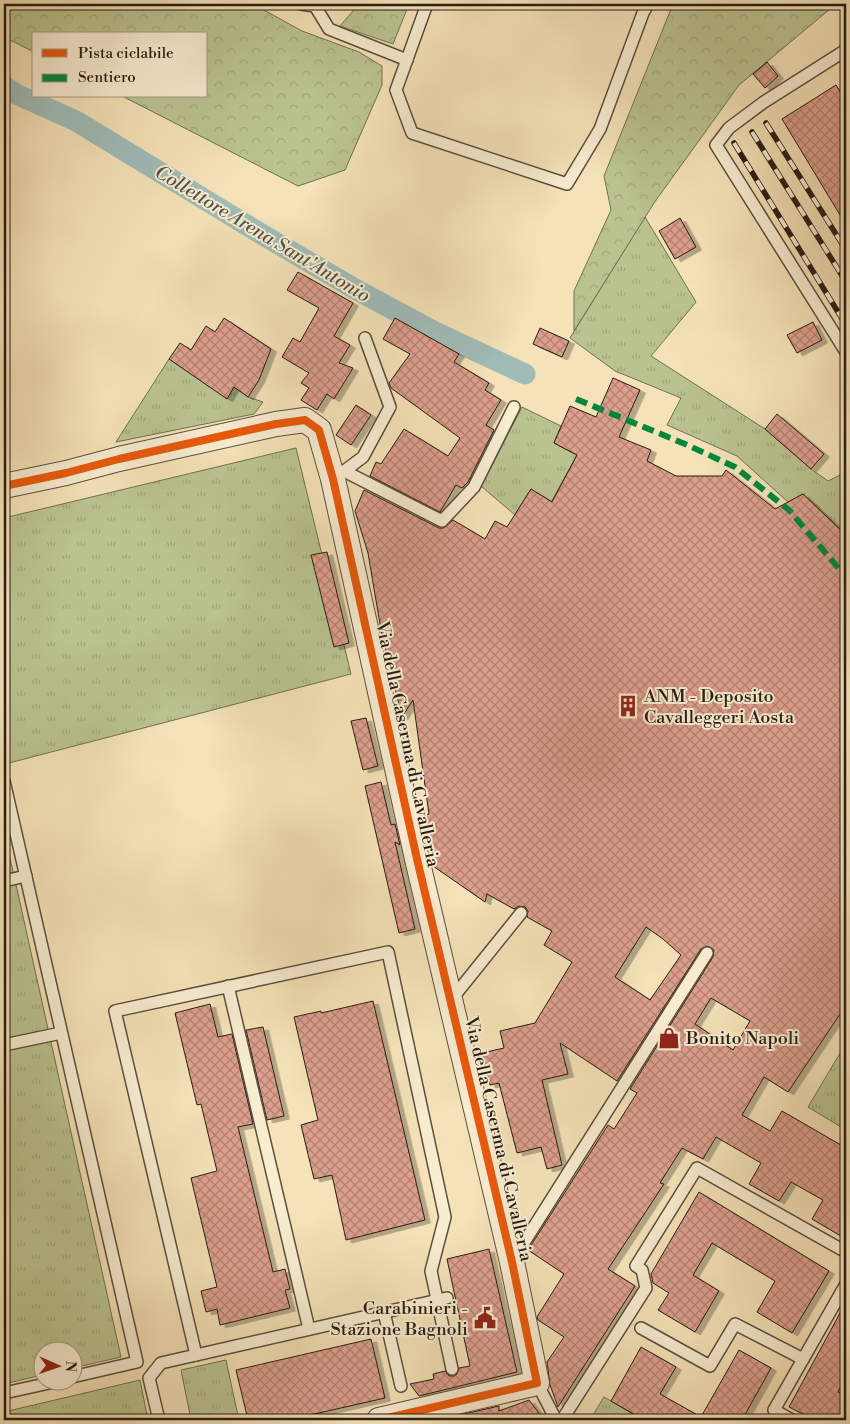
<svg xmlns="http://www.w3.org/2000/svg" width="850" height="1424" font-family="'Libre Bodoni',serif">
  <defs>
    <pattern id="grass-tufts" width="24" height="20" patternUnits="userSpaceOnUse" patternTransform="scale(1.25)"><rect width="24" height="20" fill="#bac390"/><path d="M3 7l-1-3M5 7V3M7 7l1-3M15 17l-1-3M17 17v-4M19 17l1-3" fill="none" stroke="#a0a77b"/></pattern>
    <pattern id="forest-crowns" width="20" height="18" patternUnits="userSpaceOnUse" patternTransform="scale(1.25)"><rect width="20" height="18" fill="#bac390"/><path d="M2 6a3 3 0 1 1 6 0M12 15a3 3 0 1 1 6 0" fill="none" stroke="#a0a77b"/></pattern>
    <pattern id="building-cross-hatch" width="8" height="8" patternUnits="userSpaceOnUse" patternTransform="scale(1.25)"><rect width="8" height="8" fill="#dd9f8d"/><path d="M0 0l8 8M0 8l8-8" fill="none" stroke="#b38172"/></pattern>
    <filter id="shadow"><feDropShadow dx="5.5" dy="3" stdDeviation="0" flood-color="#0004"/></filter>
  </defs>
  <rect width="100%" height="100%" fill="#f5e2b8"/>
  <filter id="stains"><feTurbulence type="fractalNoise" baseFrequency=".004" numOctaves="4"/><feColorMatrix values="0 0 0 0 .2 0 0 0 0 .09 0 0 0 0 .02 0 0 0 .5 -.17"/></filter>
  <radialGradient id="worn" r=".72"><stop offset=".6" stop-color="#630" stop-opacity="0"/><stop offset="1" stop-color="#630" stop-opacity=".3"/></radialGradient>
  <g fill="url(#grass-tufts)" stroke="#717052">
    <polygon points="645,217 696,302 651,356 765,429 811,469 828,481 846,472 846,535 803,494 788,502 737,456 667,425 681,398 615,371 570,338"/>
    <polygon points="169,359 227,398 234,387 248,397 263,402 254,414 116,442"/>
    <polygon points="522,407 561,426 554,443 577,455 550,504 531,489 515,515 481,486"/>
    <polygon points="296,448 351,674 9,763 4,741 4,518"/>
    <polygon points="4,831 121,1357 73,1368 72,1352 42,1352 42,1375 4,1384"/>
    <polygon points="846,1043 846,1130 808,1107"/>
    <polygon points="226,1360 238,1416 216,1420 191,1420 181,1370"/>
    <polygon points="140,1380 148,1420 4,1420 4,1412"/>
    <polygon points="604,1397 641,1419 640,1420 590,1420"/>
  </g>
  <g fill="url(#forest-crowns)" stroke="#717052">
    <polygon points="4,4 262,4 264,10 302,31 359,52 382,66 382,85 345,170 298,186 122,96 206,96 206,34 34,34 34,52 4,37"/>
    <polygon points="359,4 409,4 393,44 340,26"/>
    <polygon points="673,4 836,4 739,85 654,203 574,331 574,291 611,210 604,176"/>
  </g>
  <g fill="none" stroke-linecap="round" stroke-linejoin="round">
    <polyline stroke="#a0bcb9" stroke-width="21" points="4,86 16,94 76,121 263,235 355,289 435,332 525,374"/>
  </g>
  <g fill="url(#building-cross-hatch)" stroke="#281c13" fill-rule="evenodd" filter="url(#shadow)">
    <polygon points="767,62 778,76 765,88 753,74"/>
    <polygon points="836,85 846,101 846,225 782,119"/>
    <polygon points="680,218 696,247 675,259 659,231"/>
    <polygon points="298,272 353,303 334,336 350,345 339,363 353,368 334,399 327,394 317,410 301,400 309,388 301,383 309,373 282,357 293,338 300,342 319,308 287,290"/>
    <polygon points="224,318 271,349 259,380 248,397 234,387 227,399 169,359 180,343 191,350 206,326 215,332"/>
    <polygon points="395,318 459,354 454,362 489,383 485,390 501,400 486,425 494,430 468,482 462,488 456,485 440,512 370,476 376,462 381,464 404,429 448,456 460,438 391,388 389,383 410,354 383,339"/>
    <polygon points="813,322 822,340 797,353 787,335"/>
    <polygon points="540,328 569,341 562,357 533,344"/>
    <path d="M613,378L640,390L619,437L651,450L647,461L676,476H722L726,470L775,509L803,494L846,535V1005L788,1092L764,1077L742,1115L770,1131L782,1111L846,1148V1239L812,1219L823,1200L791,1182L779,1201L749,1184L761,1163L716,1137L703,1159L682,1148L660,1183L664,1184L608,1269L635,1286L558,1407L550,1385L547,1362L564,1337L538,1320L537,1317L564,1274L528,1250L608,1125L614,1129L637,1093L630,1089L713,957L714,950L708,946L701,949L617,1081L560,1043L568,1074L542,1080L562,1165L547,1169L541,1147L517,1153L499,1083L490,1085L482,1053L504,1048L500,1031L535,1023L572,962L544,945L552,931L527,917L528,911L525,907L519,906L514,909L487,894L485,902L433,866L422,816L429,814L413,700L402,717L381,630L368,553L355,511L364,490L439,528H444L453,520L485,539L495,521L507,527L531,489L552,502L577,455L554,443L570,406L596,417ZM646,927L663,939L681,955L650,1000L615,977ZM711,998L750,1021L733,1050L695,1024Z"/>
    <polygon points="356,405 371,415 351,445 336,435"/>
    <polygon points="777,414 824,454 811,469 765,429"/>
    <polygon points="327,552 349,643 334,647 311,555"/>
    <polygon points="366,718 378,766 363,770 351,721"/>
    <polygon points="381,782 391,825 395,824 400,845 395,842 415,929 399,933 365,786"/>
    <polygon points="373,1001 425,1220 346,1240 332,1175 314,1179 301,1125 318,1120 294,1017 321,1011 321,1013"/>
    <polygon points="210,1004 218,1037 232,1034 253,1124 238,1127 273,1272 285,1269 290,1289 285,1290 290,1308 220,1325 217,1309 206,1312 201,1291 217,1287 191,1178 217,1171 201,1104 197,1105 175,1013"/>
    <polygon points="263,1027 284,1116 267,1120 246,1030"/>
    <polygon points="699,1192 829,1271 792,1333 757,1312 775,1281 712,1243 693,1275 719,1291 695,1332 658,1310 669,1293 653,1283 651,1274"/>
    <polygon points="489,1249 517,1372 419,1396 410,1384 434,1379 433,1374 445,1371 449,1376 454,1376 457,1374 459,1368 470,1366 447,1259"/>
    <polygon points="846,1302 846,1377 838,1392 846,1396 846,1420 815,1420 789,1407"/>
    <polygon points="371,1339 385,1398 288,1420 248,1420 236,1370"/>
    <polygon points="641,1347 676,1367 660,1394 701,1417 739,1350 771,1368 742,1420 644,1420 611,1401"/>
    <polygon points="529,1400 544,1420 438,1420 499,1406 499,1411"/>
  </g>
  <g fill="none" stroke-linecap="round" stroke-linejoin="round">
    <g stroke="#5b4e3c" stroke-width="14">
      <g id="lane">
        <polyline points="301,4 315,6 321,4"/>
        <polyline points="427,4 396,90 412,133 567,184 600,129 643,13 648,4"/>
        <polyline points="315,6 329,29 407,60"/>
        <polyline points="846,50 764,102 729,128 716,145 846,352"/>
        <polyline points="344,471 442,521 474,487 514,407"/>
        <polyline points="339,475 363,457 390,407 365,338"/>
        <polyline points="4,781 137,1362 72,1377"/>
        <polyline points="4,881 26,876"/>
        <polyline points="228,986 309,1329"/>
        <polyline points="451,1000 521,913"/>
        <polyline points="4,1045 61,1033"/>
        <polyline points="513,1260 707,953"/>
        <polyline points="384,1312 401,1386"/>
        <polyline points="641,1328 710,1366 735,1324 803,1359"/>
        <polyline points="196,1355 115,1011 388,952 445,1217 431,1271 452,1369"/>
        <polyline points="537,1383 556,1420"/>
        <polyline points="4,1393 54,1382"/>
        <polyline points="159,1420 149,1378 161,1363 447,1298"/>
        <polyline points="562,1420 646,1288 642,1270 636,1266 697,1168 846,1252"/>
        <polyline points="792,1420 774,1410 846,1284"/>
      </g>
    </g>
    <g stroke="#5b4e3c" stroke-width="26">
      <polyline id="street" points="4,486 66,473 119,459 276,424 305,420 319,430 333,479 417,859 512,1262 537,1383 379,1420"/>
    </g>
    <use href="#lane" stroke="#f8ecd1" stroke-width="11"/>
    <use href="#street" stroke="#f8ecd1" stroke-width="24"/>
    <g stroke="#281c13" stroke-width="5.5">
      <g id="rail">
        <polyline points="766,123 846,250"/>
        <polyline points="752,132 846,282"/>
        <polyline points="734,143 846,325"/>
      </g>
    </g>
    <use href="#rail" stroke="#f8ecd1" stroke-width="4" stroke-dasharray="11" stroke-linecap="butt"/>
    <polyline stroke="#00873e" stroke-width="6" stroke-dasharray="12 6" stroke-linecap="butt" points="576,399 685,444 735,467 789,510 846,577"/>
    <g stroke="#f8ecd1" stroke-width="11">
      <polyline id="cycleway" points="4,486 66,473 119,459 276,424 305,420 319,430 333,479 417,859 512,1262 537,1383 379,1420"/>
    </g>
    <use href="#cycleway" stroke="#e8590c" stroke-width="8"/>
  </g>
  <defs>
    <g id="building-bare" transform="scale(1.725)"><path d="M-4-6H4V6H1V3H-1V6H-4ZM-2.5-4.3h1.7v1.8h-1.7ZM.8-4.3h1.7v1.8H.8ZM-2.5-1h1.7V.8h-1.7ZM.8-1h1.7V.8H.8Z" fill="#8f2418" stroke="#f8ecd1" stroke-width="2.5" paint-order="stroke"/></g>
    <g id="shop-bare" transform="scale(1.725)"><path d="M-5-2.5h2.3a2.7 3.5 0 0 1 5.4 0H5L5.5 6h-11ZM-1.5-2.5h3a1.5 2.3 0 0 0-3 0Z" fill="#8f2418" stroke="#f8ecd1" stroke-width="2.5" paint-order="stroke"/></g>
    <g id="civic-bare" transform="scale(1.725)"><path d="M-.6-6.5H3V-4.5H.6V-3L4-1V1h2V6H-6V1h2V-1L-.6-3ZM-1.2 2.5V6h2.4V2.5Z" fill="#8f2418" stroke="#f8ecd1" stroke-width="2.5" paint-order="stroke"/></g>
  </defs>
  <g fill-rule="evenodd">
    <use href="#building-bare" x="628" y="706"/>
    <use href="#shop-bare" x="669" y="1038"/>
    <use href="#civic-bare" x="485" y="1318"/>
  </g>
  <g text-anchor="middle" stroke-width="4" stroke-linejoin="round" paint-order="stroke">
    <g font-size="18" fill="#281c13" stroke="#f8ecd1" text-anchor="start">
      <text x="644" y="702">ANM - Deposito<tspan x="644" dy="21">Cavalleggeri Aosta</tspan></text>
      <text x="686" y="1044">Bonito Napoli</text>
      <text x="468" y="1314" text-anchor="end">Carabinieri -<tspan x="468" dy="21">Stazione Bagnoli</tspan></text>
    </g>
    <g font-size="18" fill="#281c13" stroke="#f8ecd1">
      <text transform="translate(408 744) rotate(78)" y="6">Via della Caserma di Cavalleria</text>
      <text transform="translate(499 1139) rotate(77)" y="6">Via della Caserma di Cavalleria</text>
    </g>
    <g font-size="19" font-style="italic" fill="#52544d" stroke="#f8ecd1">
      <text transform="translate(263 233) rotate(31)" y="7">Collettore Arena Sant'Antonio</text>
    </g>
  </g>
  <rect width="850" height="1424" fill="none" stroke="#f5e2b8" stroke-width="20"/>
  <rect x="5" y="5" width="840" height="1414" fill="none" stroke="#281c13" stroke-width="2.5"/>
  <rect x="10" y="10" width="830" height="1404" fill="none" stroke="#281c13"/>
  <rect x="32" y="32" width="175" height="65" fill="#f8ecd1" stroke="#a59985"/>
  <rect x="42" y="49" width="25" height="8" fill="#e8590c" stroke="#a59985"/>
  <text x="78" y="58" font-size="15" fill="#281c13">Pista ciclabile</text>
  <rect x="42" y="74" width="25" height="8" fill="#00873e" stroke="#a59985"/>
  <text x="78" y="82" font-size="15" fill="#281c13">Sentiero</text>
  <g transform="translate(58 1366) rotate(92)"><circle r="24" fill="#f8ecd1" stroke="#a59985"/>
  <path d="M0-4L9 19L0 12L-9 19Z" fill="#8f2418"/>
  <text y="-8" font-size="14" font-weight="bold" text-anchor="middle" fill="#281c13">N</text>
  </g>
  <rect width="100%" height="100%" filter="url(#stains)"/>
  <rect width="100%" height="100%" fill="url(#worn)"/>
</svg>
